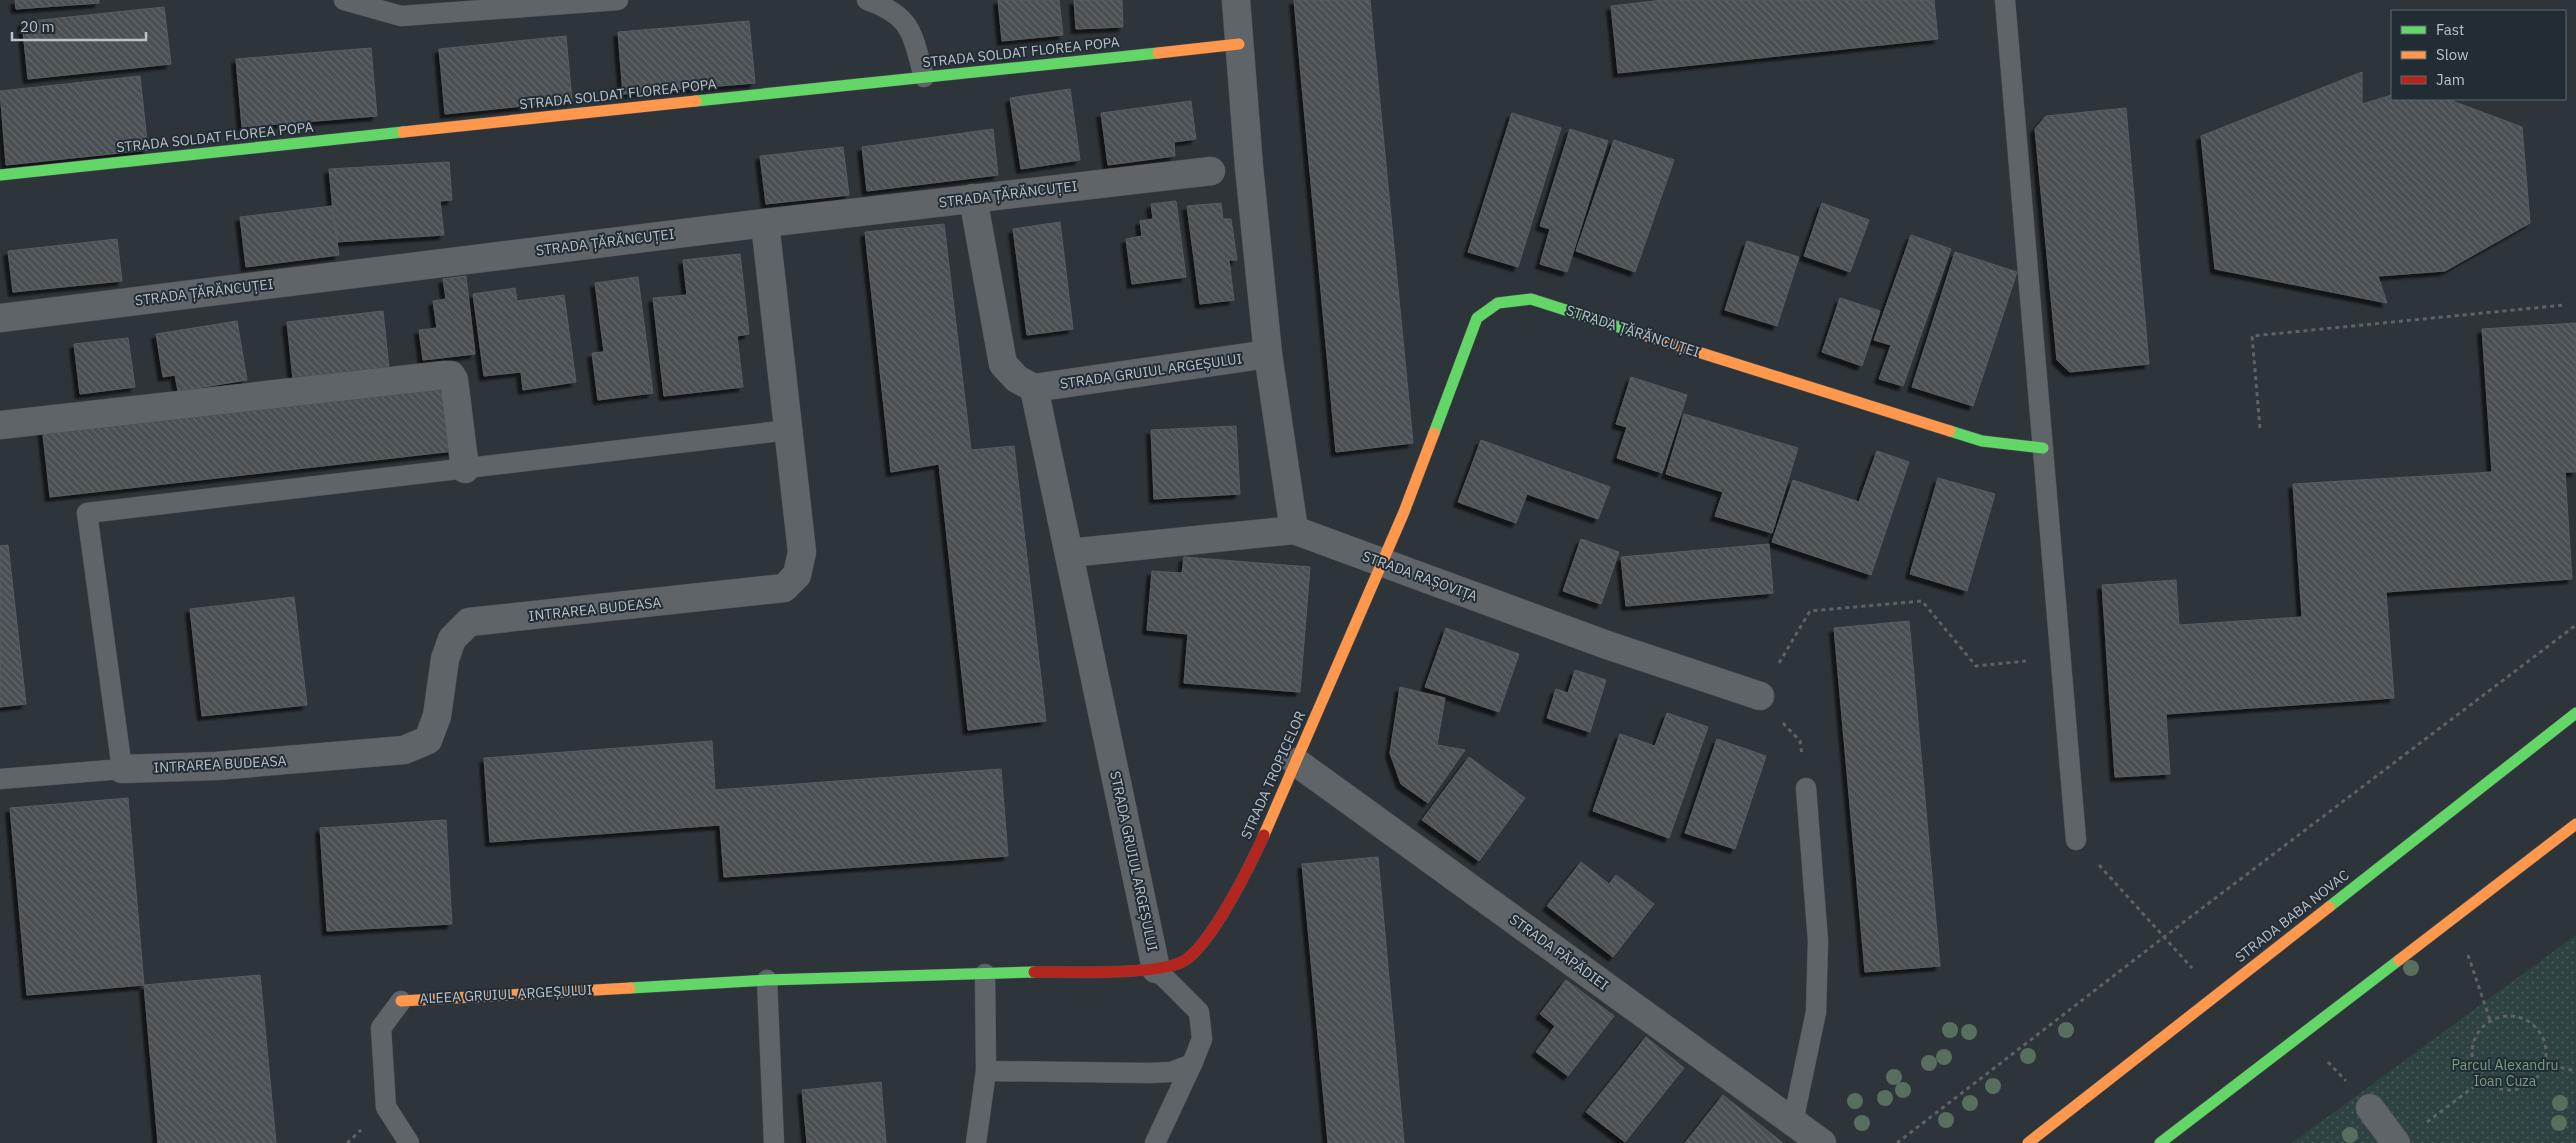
<svg xmlns="http://www.w3.org/2000/svg" width="2576" height="1143" font-family="'IBM Plex Sans',sans-serif">
  <defs>
    <pattern id="grass-dots" width="8" height="8" patternUnits="userSpaceOnUse" patternTransform="scale(1.25)"><rect width="8" height="8" fill="#2e4241"/><path d="M2 2h.1M6 6h.1" fill="none" stroke="#4a5c5b" stroke-width="1.8" stroke-linecap="round"/></pattern>
    <pattern id="building-back-hatch" width="6" height="6" patternUnits="userSpaceOnUse" patternTransform="scale(1.25)"><rect width="6" height="6" fill="#494f53"/><path d="M-1 5l2 2M0 0l6 6M5-1l2 2" fill="none" stroke="#61676a"/></pattern>
    <filter id="shadow"><feDropShadow dx="-4.5" dy="4.5" stdDeviation="1" flood-color="#0009"/></filter>
  </defs>
  <rect width="100%" height="100%" fill="#2e353a"/>
  <polygon fill="url(#grass-dots)" points="2576,935 2576,1143 2292,1143"/>
  <g fill="url(#building-back-hatch)" stroke="#575c62" filter="url(#shadow)">
    <polygon points="15,0 99,0 99,3 16,9"/>
    <polygon points="998,0 1059,0 1063,35 1002,41"/>
    <polygon points="1074,0 1122,0 1123,27 1076,29"/>
    <polygon points="1294,0 1370,0 1413,443 1336,452"/>
    <polygon points="1663,0 1934,0 1938,39 1618,73 1611,6"/>
    <polygon points="164,7 171,64 28,79 22,22"/>
    <polygon points="749,21 755,83 623,94 618,32"/>
    <polygon points="566,36 572,101 445,114 439,49"/>
    <polygon points="371,48 377,116 242,127 236,59"/>
    <polygon points="2362,72 2362,104 2392,95 2392,99 2447,99 2522,127 2530,223 2445,271 2378,276 2387,303 2215,269 2201,136"/>
    <polygon points="140,76 148,150 6,165 0,91"/>
    <polygon points="1070,89 1080,160 1021,169 1010,98"/>
    <polygon points="1191,101 1196,139 1174,142 1175,156 1108,165 1101,113"/>
    <polygon points="2126,108 2149,364 2070,372 2057,360 2035,129 2046,116"/>
    <polygon points="1512,113 1561,128 1518,267 1468,252"/>
    <polygon points="993,129 998,175 867,191 862,147"/>
    <polygon points="1570,129 1608,141 1567,272 1540,264 1550,229 1540,226"/>
    <polygon points="1614,140 1674,160 1635,272 1576,251"/>
    <polygon points="843,147 849,195 766,204 760,156"/>
    <polygon points="449,162 452,200 440,201 444,235 336,242 329,169"/>
    <polygon points="1176,201 1186,277 1132,284 1126,239 1142,236 1140,221 1153,219 1151,204"/>
    <polygon points="1221,203 1223,219 1231,219 1237,260 1229,260 1234,300 1200,304 1187,206"/>
    <polygon points="1822,203 1869,220 1850,272 1804,256"/>
    <polygon points="332,206 339,255 246,267 240,217"/>
    <polygon points="1060,222 1073,329 1027,335 1013,229"/>
    <polygon points="944,224 971,450 1014,446 1046,721 968,730 939,464 891,472 865,232"/>
    <polygon points="1911,235 1951,249 1903,386 1879,379 1891,345 1874,340"/>
    <polygon points="117,239 122,281 13,292 8,251"/>
    <polygon points="1747,241 1799,257 1777,326 1725,310"/>
    <polygon points="1955,252 2017,272 1973,406 1912,387"/>
    <polygon points="740,254 749,334 737,336 743,387 664,396 653,298 687,295 683,260"/>
    <polygon points="466,276 475,354 423,360 419,330 437,328 433,301 446,299 443,279"/>
    <polygon points="638,277 653,393 598,400 592,353 604,352 595,283"/>
    <polygon points="515,288 517,301 564,295 576,382 523,390 521,372 484,376 473,294"/>
    <polygon points="1840,298 1880,311 1862,366 1822,352"/>
    <polygon points="383,311 389,368 293,379 287,322"/>
    <polygon points="237,321 247,380 178,391 175,375 163,377 156,334"/>
    <polygon points="2576,323 2576,472 2565,472 2572,579 2386,592 2394,698 2166,714 2170,774 2115,777 2102,585 2176,580 2179,625 2302,617 2293,484 2492,472 2482,329"/>
    <polygon points="128,338 135,387 80,394 74,344"/>
    <polygon points="1631,377 1687,395 1662,473 1617,458 1627,427 1616,424"/>
    <polygon points="446,380 454,451 50,497 42,426"/>
    <polygon points="1684,414 1798,448 1772,533 1715,516 1723,492 1666,474"/>
    <polygon points="1236,426 1240,494 1154,499 1151,430"/>
    <polygon points="1481,440 1610,487 1598,519 1527,494 1516,523 1458,502"/>
    <polygon points="1877,451 1909,462 1871,575 1772,542 1793,480 1859,502"/>
    <polygon points="1938,478 1995,494 1967,591 1910,574"/>
    <polygon points="1581,539 1619,552 1601,604 1563,591"/>
    <polygon points="1769,544 1773,593 1626,606 1621,557"/>
    <polygon points="8,545 26,704 0,707 0,546"/>
    <polygon points="1184,557 1310,567 1300,692 1184,683 1188,634 1147,630 1152,571 1182,573"/>
    <polygon points="294,597 307,705 202,716 190,609"/>
    <polygon points="1909,621 1940,966 1865,972 1834,628"/>
    <polygon points="1446,628 1519,654 1499,712 1425,687"/>
    <polygon points="1575,670 1606,680 1590,732 1547,718 1556,689 1568,693"/>
    <polygon points="1400,687 1445,698 1437,745 1465,750 1428,803 1401,784 1390,753"/>
    <polygon points="1667,713 1708,727 1669,838 1593,811 1620,734 1655,746"/>
    <polygon points="1717,739 1766,756 1735,849 1685,833"/>
    <polygon points="712,741 715,790 1001,769 1008,856 724,877 720,825 490,842 484,758"/>
    <polygon points="1469,757 1525,798 1479,861 1422,820"/>
    <polygon points="128,798 144,985 27,995 10,808"/>
    <polygon points="446,820 452,924 327,931 320,828"/>
    <polygon points="1378,857 1404,1143 1328,1143 1302,864"/>
    <polygon points="1581,862 1609,884 1616,875 1654,904 1613,957 1547,906"/>
    <polygon points="260,975 276,1143 158,1143 144,985"/>
    <polygon points="1566,980 1614,1016 1568,1076 1536,1052 1555,1026 1540,1014"/>
    <polygon points="1646,1037 1684,1068 1625,1142 1586,1112"/>
    <polygon points="881,1082 886,1143 807,1143 802,1090"/>
    <polygon points="1723,1095 1783,1143 1685,1143"/>
  </g>
  <g fill="none" stroke-linecap="round" stroke-linejoin="round">
    <g stroke="#4c5155" stroke-width="21">
      <g id="lane">
        <polyline points="344,0 401,16 618,0"/>
        <path d="M867,0C913,16 912,34 924,77"/>
        <polyline points="2005,0 2076,840"/>
        <polyline points="0,779 122,769 87,513 789,430"/>
        <polyline points="985,974 986,1071 1149,1073 1171,1072 1192,1064 1202,1039 1199,1012 1156,969"/>
        <polyline points="767,980 774,1143"/>
        <polyline points="401,1001 381,1028 386,1107 409,1143"/>
        <polyline points="1793,1122 1816,1012 1818,941 1806,788"/>
        <polyline points="976,1143 986,1071"/>
        <polyline points="1155,1143 1192,1064"/>
      </g>
    </g>
    <g stroke="#4c5155" stroke-width="29">
      <g id="street">
        <polyline points="1236,0 1249,167 1268,354 1294,530"/>
        <polyline points="973,198 1003,364 1017,379 1034,388 1156,969"/>
        <polyline points="0,318 765,223 1211,171"/>
        <polyline points="1034,388 1268,354"/>
        <polyline points="0,425 445,375 451,375 454,380 465,469"/>
        <polyline points="1069,553 1294,530 1607,645 1760,696"/>
        <polyline points="1296,762 1822,1143"/>
        <polyline points="122,769 216,766 404,750 428,740 437,716 445,659 452,639 469,622 784,588 797,575 802,552 765,223"/>
        <polyline points="2370,1108 2396,1143"/>
      </g>
    </g>
    <g stroke="#4c5155" stroke-width="12">
      <g id="fast">
        <polyline points="696,101 1158,53"/>
        <polyline points="0,175 403,132"/>
        <polyline points="1950,431 1982,441 2043,448"/>
        <polyline points="1434,433 1477,318 1498,303 1531,299 1647,336"/>
        <polyline points="2329,907 2576,713"/>
        <polyline points="630,988 767,980 1034,972"/>
        <polyline points="2160,1143 2399,960"/>
      </g>
    </g>
    <g stroke="#4c5155" stroke-width="12">
      <g id="slow">
        <polyline points="1158,53 1239,44"/>
        <polyline points="403,132 696,101"/>
        <polyline points="1647,336 1950,431"/>
        <polyline points="1264,835 1404,512 1434,433"/>
        <polyline points="2399,960 2576,824"/>
        <polyline points="401,1001 630,988"/>
        <polyline points="2028,1143 2329,907"/>
      </g>
    </g>
    <g stroke="#4c5155" stroke-width="12">
      <path id="jam" d="M1034,972C1066,972 1156,975 1182,962C1210,948 1251,864 1264,835"/>
    </g>
    <g stroke="#5c6266" stroke-width="3" stroke-dasharray="4 4" stroke-linecap="butt">
      <polyline points="2260,428 2252,336 2564,305"/>
      <polyline points="1779,663 1810,611 1922,601 1976,666 2026,661"/>
      <polyline points="1783,723 1800,741 1802,755"/>
      <polyline points="2099,865 2192,968"/>
      <polyline points="2468,955 2490,1020"/>
      <circle cx="2509" cy="1053" r="37"/>
      <polyline points="2328,1062 2346,1081"/>
      <polyline points="2545,1064 2576,1071"/>
      <polyline points="2427,1122 2483,1080"/>
      <polyline points="347,1143 361,1130"/>
      <polyline points="1897,1143 2164,937 2576,625"/>
    </g>
    <use href="#lane" stroke="#5e6468" stroke-width="20"/>
    <use href="#street" stroke="#5e6468" stroke-width="28"/>
    <use href="#fast" stroke="#63d668" stroke-width="11"/>
    <use href="#slow" stroke="#ff974d" stroke-width="11"/>
    <use href="#jam" stroke="#b3261e" stroke-width="11"/>
  </g>
  <g fill="#586e5f">
    <circle cx="2411" cy="968" r="8"/>
    <circle cx="1950" cy="1030" r="8"/>
    <circle cx="2066" cy="1030" r="8"/>
    <circle cx="1969" cy="1032" r="8"/>
    <circle cx="2028" cy="1056" r="8"/>
    <circle cx="1944" cy="1057" r="8"/>
    <circle cx="1929" cy="1063" r="8"/>
    <circle cx="1894" cy="1077" r="8"/>
    <circle cx="1993" cy="1086" r="8"/>
    <circle cx="1903" cy="1090" r="8"/>
    <circle cx="1885" cy="1098" r="8"/>
    <circle cx="1855" cy="1101" r="8"/>
    <circle cx="1970" cy="1103" r="8"/>
    <circle cx="2560" cy="1103" r="8"/>
    <circle cx="1946" cy="1120" r="8"/>
    <circle cx="1862" cy="1123" r="8"/>
    <circle cx="2559" cy="1123" r="8"/>
    <circle cx="2350" cy="1135" r="8"/>
  </g>
  <g text-anchor="middle" stroke-width="4" stroke-linejoin="round" paint-order="stroke">
    <g font-size="14" fill="#bac2ca" stroke="#222c35">
      <text transform="translate(1021 52) rotate(-6)" y="5">STRADA SOLDAT FLOREA POPA</text>
      <text transform="translate(618 94) rotate(-6)" y="5">STRADA SOLDAT FLOREA POPA</text>
      <text transform="translate(215 137) rotate(-6)" y="5">STRADA SOLDAT FLOREA POPA</text>
      <text transform="translate(1008 194) rotate(-7)" y="5">STRADA ȚĂRĂNCUȚEI</text>
      <text transform="translate(605 242) rotate(-7)" y="5">STRADA ȚĂRĂNCUȚEI</text>
      <text transform="translate(204 292) rotate(-7)" y="5">STRADA ȚĂRĂNCUȚEI</text>
      <text transform="translate(1633 331) rotate(18)" y="5">STRADA ȚĂRĂNCUȚEI</text>
      <text transform="translate(1151 371) rotate(-8)" y="5">STRADA GRUIUL ARGEȘULUI</text>
      <text transform="translate(1420 576) rotate(20)" y="5">STRADA RAȘOVIȚA</text>
      <text transform="translate(595 609) rotate(-6)" y="5">INTRAREA BUDEASA</text>
      <text transform="translate(220 764) rotate(-3)" y="5">INTRAREA BUDEASA</text>
      <text transform="translate(1273 775) rotate(-66)" y="5">STRADA TROPICELOR</text>
      <text transform="translate(1134 861) rotate(78)" y="5">STRADA GRUIUL ARGEȘULUI</text>
      <text transform="translate(2292 916) rotate(-38)" y="5">STRADA BABA NOVAC</text>
      <text transform="translate(1559 952) rotate(36)" y="5">STRADA PĂPĂDIEI</text>
      <text transform="translate(506 994) rotate(-3)" y="5">ALEEA GRUIUL ARGEȘULUI</text>
    </g>
    <g font-size="14" fill="#7b9d7e" stroke="#222c35">
      <text x="2505" y="1070">Parcul Alexandru<tspan x="2505" dy="16">Ioan Cuza</tspan></text>
    </g>
  </g>
  <rect x="2391" y="10" width="175" height="90" fill="#222c35" stroke="#5f6871"/>
  <rect x="2401" y="26" width="25" height="8" fill="#63d668" stroke="#5f6871"/>
  <text x="2436" y="35" font-size="15" fill="#bac2ca">Fast</text>
  <rect x="2401" y="51" width="25" height="8" fill="#ff974d" stroke="#5f6871"/>
  <text x="2436" y="60" font-size="15" fill="#bac2ca">Slow</text>
  <rect x="2401" y="76" width="25" height="8" fill="#b3261e" stroke="#5f6871"/>
  <text x="2436" y="85" font-size="15" fill="#bac2ca">Jam</text>
  <path d="M12 32v8h134v-8" fill="none" stroke="#bac2ca" stroke-width="2.5"/>
  <text x="20" y="32" font-size="15" fill="#bac2ca" stroke="#222c35" stroke-width="4" paint-order="stroke">20 m</text>
</svg>
